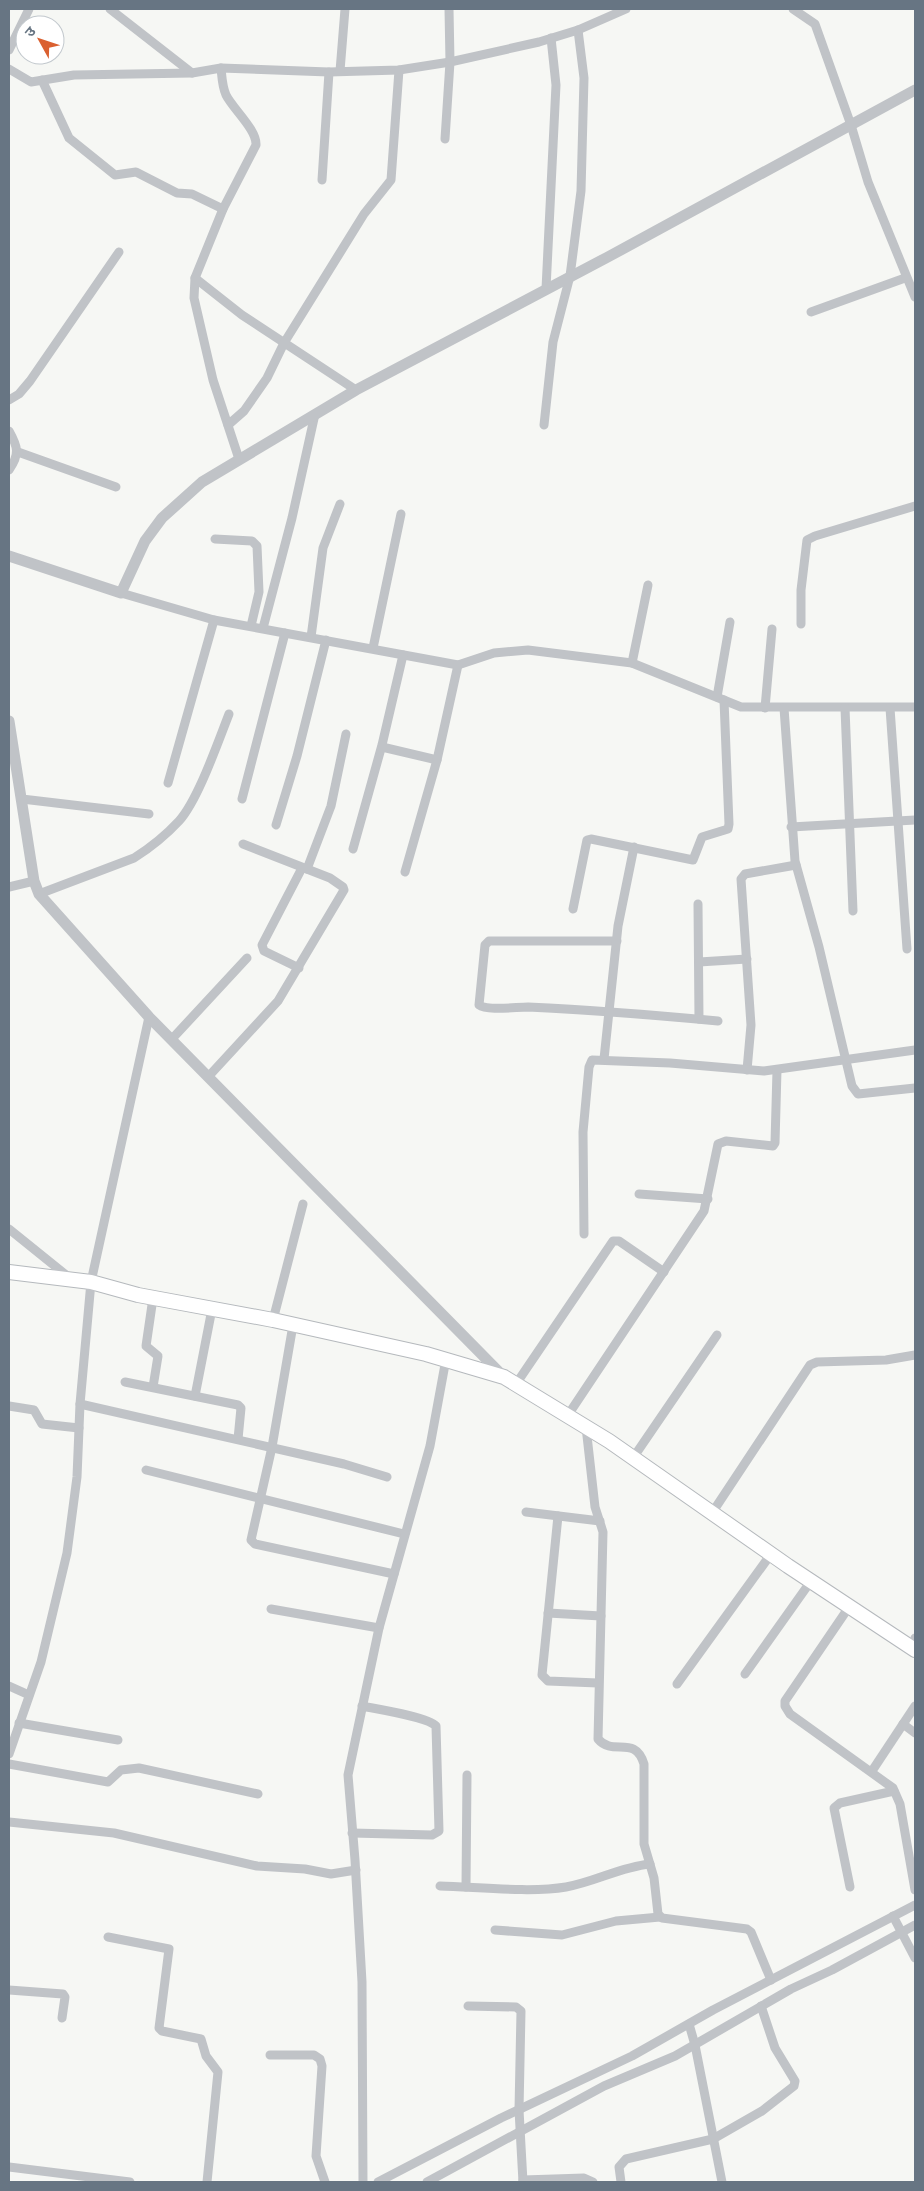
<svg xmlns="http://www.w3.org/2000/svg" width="924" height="2191" font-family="'Fira Sans Condensed','Noto Sans Devanagari',sans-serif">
  <rect width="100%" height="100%" fill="#f6f7f4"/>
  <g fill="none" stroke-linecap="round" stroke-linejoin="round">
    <g stroke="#b5b9bd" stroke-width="16">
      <polyline id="primary" points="9,1272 91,1282 138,1295 273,1320 426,1354 504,1377 609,1441 788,1566 915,1650"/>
    </g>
    <g stroke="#c0c3c7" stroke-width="9">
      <polyline points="110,9 192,73"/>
      <polyline points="793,9 815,24 851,125 868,182 915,297"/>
      <polyline points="9,50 29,9"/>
      <path d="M221,68C222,77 222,86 226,95C233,109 257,130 256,145L223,209L195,278L194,298L213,380L239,459"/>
      <polyline points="9,69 31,82 74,75 192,73 221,68 329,72 399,70 450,62 539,42 578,30 626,9"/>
      <polyline points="340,71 345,9"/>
      <polyline points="42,80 69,138 115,175 136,172 177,193 192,194 223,209"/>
      <polyline points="445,139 450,62 449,9"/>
      <polyline points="322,180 329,72"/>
      <polyline points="195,278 242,315 356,390"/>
      <polyline points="546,289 556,85 551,38"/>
      <polyline points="811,312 905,278"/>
      <polyline points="9,400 19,394 30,381 119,252"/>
      <polyline points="228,425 244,411 267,378 284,343 364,214 391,180 399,70"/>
      <polyline points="544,425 553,342 570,276 581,191 584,78 578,30"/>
      <path d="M9,431C18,447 20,454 9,470"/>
      <polyline points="18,452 116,487"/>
      <polyline points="215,539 252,541 257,546 259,592 251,626"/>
      <polyline points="121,593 214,620 458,665 494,653 528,650 632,663 741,707 915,707"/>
      <polyline points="801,624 801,590 807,540 815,536 915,506"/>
      <polyline points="263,628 292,518 315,414"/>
      <polyline points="311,637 323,548 340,504"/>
      <polyline points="373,648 401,514"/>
      <polyline points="632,663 648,585"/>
      <polyline points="717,697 730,622"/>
      <polyline points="765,708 772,629"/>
      <polyline points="784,708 795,861 819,947 852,1086 858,1094 915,1088"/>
      <polyline points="845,708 853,911"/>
      <polyline points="890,708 907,949"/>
      <polyline points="382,747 437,760"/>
      <polyline points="168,783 214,620"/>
      <polyline points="22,799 149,814"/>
      <polyline points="242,799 285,633"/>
      <polyline points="276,825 297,756 326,640"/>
      <polyline points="791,827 915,820"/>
      <polyline points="353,849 382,745 403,655"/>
      <polyline points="307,869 331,806 346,734"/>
      <polyline points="405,872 437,760 458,665"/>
      <polyline points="9,887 34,881"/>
      <path d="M39,894L134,858C150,848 166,835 179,821C198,800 218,742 229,714"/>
      <polyline points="698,904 699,1019"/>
      <polyline points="573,909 587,840 591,839 693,860 702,837 728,829 729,824 724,700"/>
      <path d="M617,941H489L485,945L479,1005C487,1011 516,1007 528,1007C591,1010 654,1015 718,1021"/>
      <polyline points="699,962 747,959"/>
      <polyline points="299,968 264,951 262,945 302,868"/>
      <polyline points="171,1040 247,958"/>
      <polyline points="604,1059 618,926 634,847"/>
      <polyline points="747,1070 751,1025 741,879 745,874 796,865"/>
      <polyline points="208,1077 278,1001 344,890 343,887 330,878 243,844"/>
      <polyline points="639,1194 708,1199"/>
      <polyline points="9,1229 71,1279"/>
      <polyline points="584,1234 583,1132 589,1067 592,1060 670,1063 764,1071 915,1050"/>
      <polyline points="153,1298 146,1346 158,1356 153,1387"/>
      <polyline points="273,1320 303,1204"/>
      <polyline points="293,1325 272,1447 251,1540 255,1544 394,1574"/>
      <polyline points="125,1382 238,1405 241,1408 238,1439"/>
      <polyline points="516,1384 613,1241 619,1241 664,1272"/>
      <polyline points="195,1396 212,1309"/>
      <polyline points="80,1404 344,1464 387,1477"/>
      <polyline points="9,1406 34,1410 42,1424 79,1428"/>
      <polyline points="568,1415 704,1211 718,1144 726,1141 773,1146 775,1143 777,1070"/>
      <path d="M586,1427L595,1507L603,1532L598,1739C613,1757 635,1734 644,1764V1844L654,1878L658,1914L662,1918L747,1929L751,1932L771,1980"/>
      <polyline points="633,1458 717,1335"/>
      <polyline points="146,1470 404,1534"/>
      <polyline points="526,1512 600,1521"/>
      <polyline points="712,1513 810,1365 817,1362 886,1360 915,1355"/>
      <polyline points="558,1516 542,1675 548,1681 598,1683"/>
      <polyline points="849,1607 785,1701 785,1706 790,1714 893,1788 900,1804 915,1890"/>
      <polyline points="271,1609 379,1628"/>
      <polyline points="548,1613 601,1616"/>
      <polyline points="913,1648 915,1638"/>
      <polyline points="745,1674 811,1581"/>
      <polyline points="677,1684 771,1554"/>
      <polyline points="9,1686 29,1695"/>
      <polyline points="19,1723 118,1740"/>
      <polyline points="903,1724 915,1733"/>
      <polyline points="9,1754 41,1662 67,1553 77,1477 80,1404 91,1282 149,1017"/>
      <polyline points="9,1764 108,1782 121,1770 139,1768 258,1794"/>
      <polyline points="872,1771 915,1706"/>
      <polyline points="9,1822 114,1833 257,1866 305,1869 331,1874 356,1870"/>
      <path d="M352,1833L432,1835L439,1831L436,1726C428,1717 377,1709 362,1706"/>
      <path d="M440,1886C477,1887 531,1893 566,1887C595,1882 620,1867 650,1864"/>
      <polyline points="466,1887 467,1775"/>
      <polyline points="850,1887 834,1808 840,1803 894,1791"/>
      <polyline points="893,1916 915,1958"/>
      <polyline points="495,1930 562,1935 616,1921 660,1917"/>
      <polyline points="108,1937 169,1949 159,2028 162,2031 201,2039 206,2056 218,2072 207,2182"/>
      <polyline points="9,1990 63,1994 65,1997 62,2018"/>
      <polyline points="468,2006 516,2007 521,2011 519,2110 523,2182"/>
      <polyline points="689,2024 695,2045 722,2182"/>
      <polyline points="270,2055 314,2055 320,2059 322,2066 316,2156 325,2182"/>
      <polyline points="9,2167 130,2182"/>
      <polyline points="523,2180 584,2178 593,2182"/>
      <polyline points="363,2182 362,1982 355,1860 348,1775 379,1628 430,1446 446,1359"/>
      <polyline points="378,2182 501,2118 632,2056 713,2010 915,1905"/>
      <polyline points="427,2182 604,2086 675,2056 791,1989 832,1970 915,1925"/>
      <polyline points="621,2182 619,2167 626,2159 713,2139 762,2111 794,2086 795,2081 775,2048 761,2006"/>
    </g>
    <g stroke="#c0c3c7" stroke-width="11">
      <polyline points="9,556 121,593 145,541 162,518 202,482 356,390 606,258 915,90"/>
      <polyline points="9,721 34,881 39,894 149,1017 504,1377"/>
    </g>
    <use href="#primary" stroke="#fff" stroke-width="14"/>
  </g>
  <rect width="924" height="2191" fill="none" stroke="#677583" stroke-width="20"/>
  <g transform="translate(40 40) rotate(310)"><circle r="24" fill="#ffffff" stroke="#c2c8cd"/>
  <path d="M0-4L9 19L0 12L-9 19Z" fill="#da6030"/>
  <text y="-8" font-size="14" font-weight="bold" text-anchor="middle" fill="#677583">उ</text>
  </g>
</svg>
